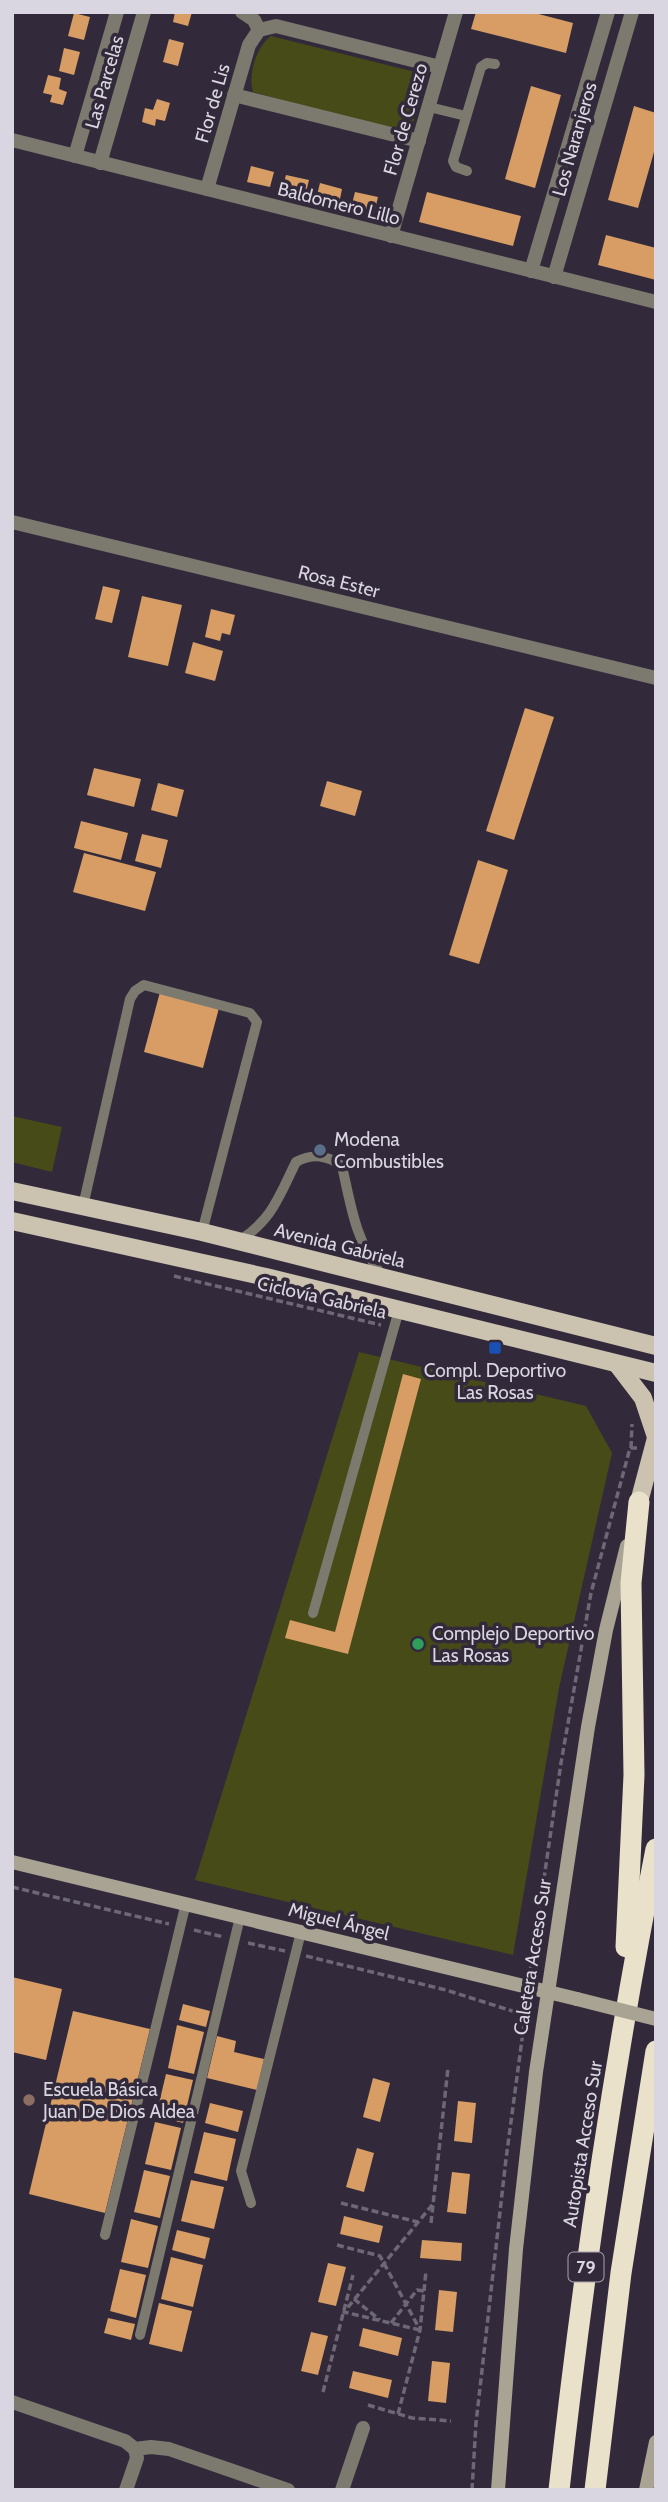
<svg xmlns="http://www.w3.org/2000/svg" width="668" height="2502" font-family="Cabin,sans-serif">
  <rect width="100%" height="100%" fill="#322a3b"/>
  <g fill="#474b17">
    <path d="M271,36L419,73L423,86L410,135L253,92C248,74 256,47 271,36Z"/>
    <polygon points="12,1116 62,1127 52,1172 12,1162"/>
    <polygon points="359,1352 586,1406 612,1453 559,1688 513,1955 195,1880"/>
  </g>
  <g fill="#d79d65">
    <polygon points="175,12 192,12 188,26 173,22"/>
    <polygon points="476,12 531,12 573,23 566,53 471,29"/>
    <polygon points="74,13 90,17 84,40 68,36"/>
    <polygon points="169,39 184,43 178,66 163,62"/>
    <polygon points="64,48 80,52 74,75 59,71"/>
    <polygon points="48,75 61,78 59,89 67,92 63,105 50,102 52,95 43,93"/>
    <polygon points="531,86 561,95 535,188 505,179"/>
    <polygon points="157,99 170,103 165,121 156,119 155,126 142,122 145,108 153,110"/>
    <polygon points="634,106 656,113 656,145 638,208 608,200"/>
    <polygon points="251,166 274,172 270,187 247,182"/>
    <polygon points="286,175 309,180 305,196 282,190"/>
    <polygon points="320,183 342,189 339,204 316,199"/>
    <polygon points="355,192 378,197 374,213 351,208"/>
    <polygon points="427,192 521,216 513,246 419,222"/>
    <polygon points="606,235 656,248 656,280 598,265"/>
    <polygon points="103,586 120,590 112,623 95,619"/>
    <polygon points="142,596 182,605 168,666 128,657"/>
    <polygon points="211,609 235,615 230,635 222,633 220,641 205,637"/>
    <polygon points="193,642 223,651 215,681 185,673"/>
    <polygon points="525,708 554,717 514,840 486,831"/>
    <polygon points="94,768 141,779 134,807 87,795"/>
    <polygon points="327,781 362,791 355,816 320,806"/>
    <polygon points="158,783 184,790 177,817 151,810"/>
    <polygon points="81,821 128,833 121,860 74,848"/>
    <polygon points="142,834 168,840 161,868 135,861"/>
    <polygon points="84,853 156,872 145,911 73,892"/>
    <polygon points="478,860 508,870 479,964 449,955"/>
    <polygon points="160,992 219,1008 203,1068 144,1052"/>
    <polygon points="403,1374 421,1379 348,1654 285,1638 290,1620 335,1632"/>
    <polygon points="12,1977 62,1989 46,2060 12,2052"/>
    <polygon points="183,2004 210,2011 206,2027 179,2020"/>
    <polygon points="73,2011 150,2029 105,2213 29,2194"/>
    <polygon points="177,2025 204,2032 194,2074 168,2068"/>
    <polygon points="217,2036 236,2041 234,2052 264,2059 257,2090 207,2078"/>
    <polygon points="166,2074 193,2080 183,2123 156,2116"/>
    <polygon points="373,2078 390,2083 380,2122 363,2117"/>
    <polygon points="458,2101 476,2103 472,2143 454,2141"/>
    <polygon points="210,2103 243,2111 238,2132 205,2123"/>
    <polygon points="155,2122 181,2128 171,2170 145,2164"/>
    <polygon points="204,2132 236,2139 227,2181 194,2173"/>
    <polygon points="357,2148 374,2153 364,2192 346,2187"/>
    <polygon points="144,2170 170,2176 160,2218 134,2212"/>
    <polygon points="452,2172 470,2174 466,2214 447,2212"/>
    <polygon points="191,2180 224,2187 214,2229 181,2221"/>
    <polygon points="344,2216 383,2226 379,2243 340,2234"/>
    <polygon points="131,2219 158,2226 148,2268 121,2262"/>
    <polygon points="177,2230 210,2238 205,2259 172,2250"/>
    <polygon points="422,2240 462,2243 461,2261 420,2258"/>
    <polygon points="171,2257 203,2265 193,2307 161,2299"/>
    <polygon points="328,2263 346,2267 336,2306 318,2302"/>
    <polygon points="120,2269 146,2275 136,2318 110,2311"/>
    <polygon points="439,2290 457,2292 453,2332 435,2330"/>
    <polygon points="159,2303 192,2311 182,2352 149,2344"/>
    <polygon points="108,2318 135,2324 131,2340 104,2333"/>
    <polygon points="363,2328 402,2338 398,2356 359,2346"/>
    <polygon points="311,2332 328,2336 318,2375 301,2371"/>
    <polygon points="432,2361 450,2363 446,2403 428,2401"/>
    <polygon points="353,2371 392,2380 388,2398 349,2388"/>
  </g>
  <g fill="none" stroke-linecap="round" stroke-linejoin="round">
    <g stroke="#6e6776" stroke-width="3.5" stroke-dasharray="7 3.5" stroke-linecap="butt">
      <polyline points="174,1276 381,1325"/>
      <polyline points="631,1448 632,1424"/>
      <polyline points="12,1887 169,1924"/>
      <polyline points="194,1930 224,1937"/>
      <polyline points="248,1943 285,1951"/>
      <polyline points="306,1956 446,1990 528,2016"/>
      <polyline points="530,1973 561,1763 591,1593 630,1448 637,1448"/>
      <polyline points="341,2203 418,2222"/>
      <polyline points="431,2223 448,2068"/>
      <polyline points="337,2245 380,2256 419,2328"/>
      <polyline points="354,2299 380,2320"/>
      <polyline points="391,2323 417,2290 424,2291"/>
      <polyline points="420,2330 344,2312 433,2204"/>
      <polyline points="323,2392 353,2275"/>
      <polyline points="368,2405 412,2418 451,2421"/>
      <polyline points="398,2414 420,2330 426,2271"/>
      <polyline points="472,2490 476,2423 506,2159 527,2002"/>
    </g>
    <g stroke="#7c796f" stroke-width="10">
      <polyline points="429,107 466,116"/>
      <polyline points="467,171 456,167 453,161 481,67 487,63 495,64"/>
      <polyline points="83,1206 130,999 135,991 144,985 250,1013 257,1022 202,1232"/>
      <path d="M239,1241C273,1219 279,1196 296,1162C313,1153 327,1155 342,1166C352,1211 355,1238 382,1276"/>
      <polyline points="313,1613 399,1310"/>
      <polyline points="251,2203 241,2171 301,1932"/>
      <polyline points="105,2235 186,1903"/>
      <polyline points="140,2335 240,1917"/>
    </g>
    <g stroke="#7c796f" stroke-width="14">
      <polyline points="242,12 254,20 259,30"/>
      <polyline points="234,95 419,141"/>
      <polyline points="12,140 656,302"/>
      <polyline points="75,156 117,12"/>
      <polyline points="100,163 144,12"/>
      <polyline points="207,189 249,45 259,30 276,26 440,67"/>
      <polyline points="391,236 456,12"/>
      <polyline points="531,271 608,12"/>
      <polyline points="554,277 632,12"/>
      <polyline points="12,522 656,678"/>
      <polyline points="12,2402 125,2441 135,2449"/>
      <polyline points="135,2449 151,2447 169,2449 288,2490"/>
      <polyline points="126,2490 137,2458 135,2449"/>
      <polyline points="342,2490 363,2428"/>
    </g>
    <g stroke="#a9a394" stroke-width="14">
      <polyline points="12,1862 577,1999"/>
      <polyline points="498,2490 516,2249 536,2072 588,1727 606,1630 627,1546"/>
      <polyline points="646,2490 656,2442"/>
    </g>
    <g stroke="#cbc3b0" stroke-width="18">
      <polyline points="12,1191 202,1232 656,1346"/>
      <polyline points="12,1221 266,1277 656,1373"/>
      <polyline points="617,1364 643,1398 656,1437"/>
      <polyline points="639,1502 656,1438"/>
    </g>
    <g stroke="#eae1ca" stroke-width="21">
      <polyline points="626,1947 634,1775 631,1583 639,1502"/>
      <path d="M559,2490C583,2275 614,2061 656,1849"/>
      <polyline points="595,2490 621,2273 656,2051"/>
    </g>
    <polyline stroke="#a9a394" stroke-width="14" points="577,1999 656,2019"/>
  </g>
  <circle fill="#5c6f8a" stroke="#322a3b" stroke-width="2.5" cx="320" cy="1150" r="7"/>
  <rect fill="#1a4fb4" stroke="#322a3b" stroke-width="2.5" x="488" y="1341" width="14" height="14" rx="3.5"/>
  <circle fill="#2e9e5b" stroke="#322a3b" stroke-width="2.5" cx="418" cy="1644" r="7"/>
  <circle fill="#8d6e63" stroke="#322a3b" stroke-width="2.5" cx="29" cy="2100" r="7"/>
  <g text-anchor="middle" stroke-width="7" stroke-linejoin="round" paint-order="stroke">
    <rect fill="#322a3b" stroke="#a8a2af" stroke-width="2" x="568.5" y="2252.5" width="35" height="29" rx="5"/>
    <g font-size="18" font-weight="bold" fill="#dad6e1">
      <text x="586" y="2273">79</text>
    </g>
    <g font-size="19" fill="#dad6e1" stroke="#322a3b">
      <text transform="translate(104 82) rotate(-74)" y="7">Las Parcelas</text>
      <text transform="translate(212 103) rotate(-74)" y="7">Flor de Lis</text>
      <text transform="translate(405 119) rotate(-74)" y="7">Flor de Cerezo</text>
      <text transform="translate(574 139) rotate(-74)" y="7">Los Naranjeros</text>
      <text transform="translate(339 203) rotate(14)" y="7">Baldomero Lillo</text>
      <text transform="translate(339 581) rotate(14)" y="7">Rosa Ester</text>
      <text transform="translate(340 1245) rotate(14)" y="7">Avenida Gabriela</text>
      <text transform="translate(322 1297) rotate(13)" y="7">Ciclovía Gabriela</text>
      <text transform="translate(339 1921) rotate(14)" y="7">Miguel Ángel</text>
      <text transform="translate(532 1957) rotate(-81)" y="7">Caletera Acceso Sur</text>
      <text transform="translate(582 2144) rotate(-81)" y="7">Autopista Acceso Sur</text>
    </g>
    <g font-size="19" fill="#dad6e1" stroke="#322a3b" text-anchor="start">
      <text x="334" y="1146">Modena<tspan x="334" dy="22">Combustibles</tspan></text>
      <text x="495" y="1377" text-anchor="middle">Compl. Deportivo<tspan x="495" dy="22">Las Rosas</tspan></text>
      <text x="432" y="1640">Complejo Deportivo<tspan x="432" dy="22">Las Rosas</tspan></text>
      <text x="43" y="2096">Escuela Básica<tspan x="43" dy="22">Juan De Dios Aldea</tspan></text>
    </g>
  </g>
  <rect width="668" height="2502" fill="none" stroke="#dad6e1" stroke-width="28"/>
</svg>
